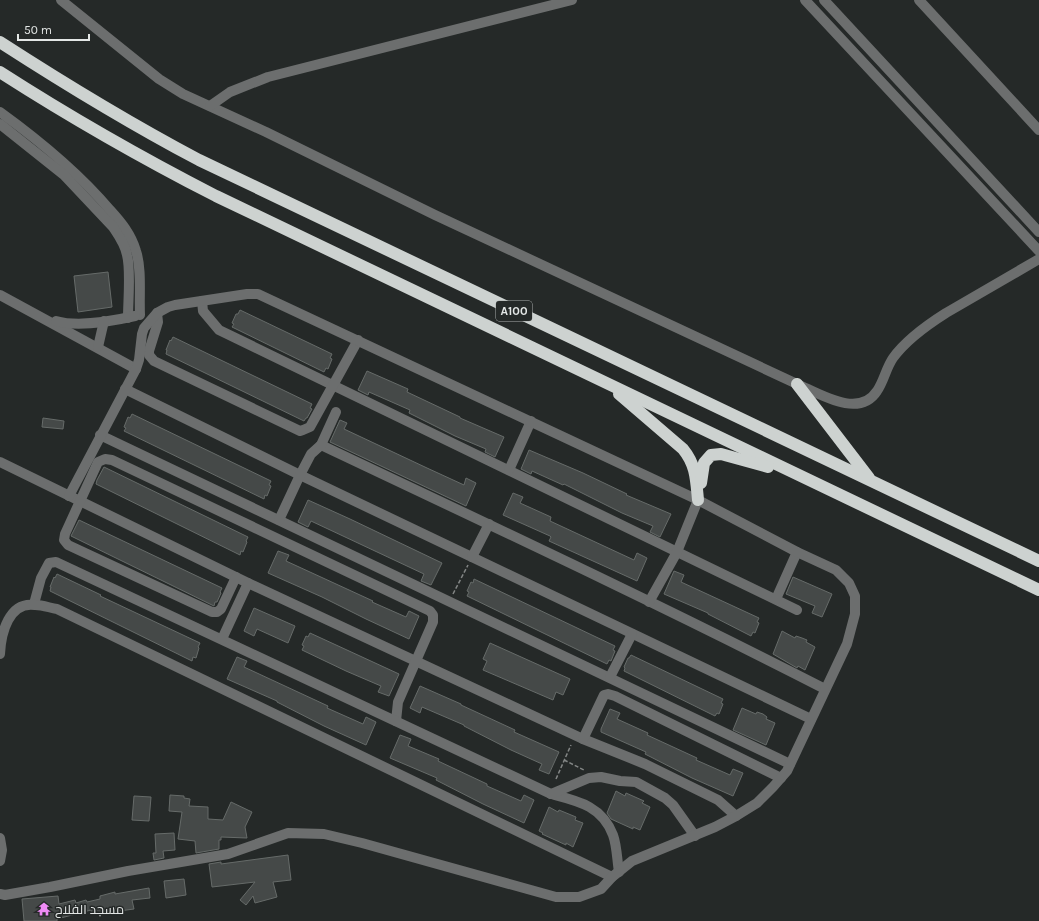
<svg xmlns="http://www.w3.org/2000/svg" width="1039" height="921" font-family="Karla,Cairo,sans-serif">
  <rect width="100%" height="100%" fill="#252928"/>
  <g fill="#454948" stroke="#666b69">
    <polygon points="108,272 112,307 78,312 74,276"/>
    <polygon points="240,310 332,354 330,358 332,359 328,369 326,368 324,372 232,327 234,324 232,323 236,314 238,314"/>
    <polygon points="173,337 312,404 310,408 312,409 307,418 306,418 304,421 166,354 167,350 166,350 170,340 171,341"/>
    <polygon points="367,371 408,389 407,392 460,417 460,418 504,437 495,457 485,452 486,449 455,436 409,413 410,410 369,392 368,395 358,390"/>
    <polygon points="132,414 271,481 269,485 271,486 267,496 265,495 264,499 124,431 126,428 124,427 128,417 130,418"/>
    <polygon points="43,418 64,421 63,429 42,427"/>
    <polygon points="340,420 347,423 344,429 427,468 464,485 466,478 476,483 466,506 330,442"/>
    <polygon points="529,450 583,473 627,494 626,495 671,514 660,537 650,532 653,526 622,513 564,484 563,485 532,471 531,474 521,469"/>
    <polygon points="104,467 248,537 246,541 247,542 243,552 241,551 240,555 96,484 97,480"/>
    <polygon points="513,493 523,497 520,503 551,517 550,521 634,560 637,553 647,558 637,581 549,541 551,537 550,536 503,515"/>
    <polygon points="308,500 350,519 442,563 431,585 421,581 424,574 343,536 311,521 308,527 298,522"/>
    <polygon points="79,520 222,588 220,592 221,593 217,602 215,602 214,606 71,536"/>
    <polygon points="278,551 289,555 286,561 373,601 372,602 406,617 409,611 419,616 409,639 366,619 322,597 268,573"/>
    <polygon points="674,571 684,575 681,582 759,618 757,622 759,623 755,633 753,632 751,636 708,614 708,613 664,594"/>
    <polygon points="57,574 101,595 100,596 200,643 198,647 199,648 196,658 193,657 192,661 50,591 51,587 50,587 54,577 55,578"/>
    <polygon points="793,577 832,594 822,617 812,613 815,606 786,594"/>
    <polygon points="474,579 615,646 613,650 615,651 611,661 609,660 607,664 467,596 469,592 467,591 471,582 473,583"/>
    <polygon points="254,608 295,626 288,643 257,629 254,636 244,631"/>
    <polygon points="782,631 795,638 796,636 802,638 807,640 806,642 815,647 805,670 798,666 797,668 773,654"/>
    <polygon points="310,633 399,674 389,696 378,692 381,686 346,671 302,650 304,646 302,645 306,636 308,637"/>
    <polygon points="490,643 570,679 563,695 556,692 553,700 483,670 487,661 483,659"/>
    <polygon points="631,655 723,699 721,703 723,704 719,714 717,713 715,716 624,671 625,668 624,667 628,658 629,658"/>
    <polygon points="237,657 247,661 244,667 328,706 327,708 363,724 366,717 376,722 366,745 324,726 277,702 277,701 227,679"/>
    <polygon points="420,686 461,704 461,705 515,730 514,732 559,752 549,774 539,770 542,764 511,750 464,726 464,725 422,707 420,713 410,708"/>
    <polygon points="742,708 756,714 757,712 763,714 767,717 766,719 775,723 766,745 733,730"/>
    <polygon points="610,709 620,713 617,719 648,733 647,735 697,758 696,760 730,775 733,769 743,773 733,796 692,778 645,754 646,752 601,732 601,729"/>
    <polygon points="400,735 411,739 408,746 439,759 438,761 487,784 487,786 521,801 524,795 534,800 524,823 483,804 436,780 437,778 390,758"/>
    <polygon points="616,791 625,796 626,793 644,801 642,803 650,807 640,830 633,827 633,829 611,819 607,813"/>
    <polygon points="170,795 184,796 184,798 190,799 189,806 208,807 208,819 223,820 231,802 252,812 245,827 247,838 221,837 221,840 219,840 219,849 196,853 195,841 178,839 182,812 169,811"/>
    <polygon points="134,796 151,797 149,821 132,820"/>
    <polygon points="549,807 558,812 559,810 576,817 575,820 583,823 573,847 566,843 566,845 542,834 543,833 539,831"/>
    <polygon points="174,833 175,850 163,851 164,858 154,860 153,853 156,853 155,834"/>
    <polygon points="288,855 291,880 273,882 277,897 255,903 253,896 246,905 240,900 255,882 212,887 209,864 221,862 221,864"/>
    <polygon points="184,879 186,895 166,898 164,881"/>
    <polygon points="149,888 150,898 132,900 134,909 119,911 119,908 92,914 91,910 57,919 57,921 24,921 22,899 58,896 59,904 75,900 76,903 86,900 87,902 100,899 100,896 115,892 115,894"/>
  </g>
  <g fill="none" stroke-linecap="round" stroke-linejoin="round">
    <g stroke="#838685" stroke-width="1.5" stroke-dasharray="4 2" stroke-linecap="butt">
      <polyline points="453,594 468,565"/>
      <polyline points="564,760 584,770"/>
      <polyline points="556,779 571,745"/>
    </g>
    <g stroke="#6c6e6e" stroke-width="10">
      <path d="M61,0L159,79L183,94L266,132L435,215L797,384C820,394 859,419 877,391C884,381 886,368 893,358C906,340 927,325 946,313L1039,259"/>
      <polyline points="805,0 1039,251"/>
      <polyline points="824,0 1039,232"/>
      <polyline points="919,0 1039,130"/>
      <polyline points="210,106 230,92 268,77 572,0"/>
      <path d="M0,112C40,141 78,172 110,210C121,222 131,234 136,251C142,269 139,295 140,315"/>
      <path d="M0,124L64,175L113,227C119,236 125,244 127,255C131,270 128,301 128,318"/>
      <polyline points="0,295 136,369"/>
      <polyline points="202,301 203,311 219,330 797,610"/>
      <polyline points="157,313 158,322 149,351 149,355 154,361 300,431 303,430 310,427 358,340"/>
      <path d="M56,321C77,327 113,321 135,316"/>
      <polyline points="98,347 104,321"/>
      <polyline points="125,389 300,475 811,719"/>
      <polyline points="100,435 790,764"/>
      <path d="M321,445C490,525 659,604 825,689"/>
      <polyline points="0,462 248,583 583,739 645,764 718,800 736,816"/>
      <polyline points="509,470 531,421"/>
      <polyline points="279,520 300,475 311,454 321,445 336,412"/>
      <polyline points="472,557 489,524"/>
      <polyline points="236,577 221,609 217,612 212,612 68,545 64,540 65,534 98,462 105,459 112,460 430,611 433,615 433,622 398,702 396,721"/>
      <polyline points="776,599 797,552"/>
      <polyline points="649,602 677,552 698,500"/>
      <path d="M34,604L41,578L49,563L56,562L551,794C578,801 602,806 613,835C617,846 617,860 619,872"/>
      <polyline points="222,639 248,583"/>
      <path d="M0,654C1,633 9,601 35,605C43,605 50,608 57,609L612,877"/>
      <polyline points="610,677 632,634"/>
      <polyline points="583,739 604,695 608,694 615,696 781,778"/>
      <polyline points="551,794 589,778 601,777 620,781 636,782 665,798 673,805 695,836"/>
      <polyline points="0,838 2,850 0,861"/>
      <polyline points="0,894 5,895 50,887 128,871 228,854 288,833 324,834 362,843 556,897 579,897 601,889 612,877 632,861 715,827 736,816 757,803 773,787 787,771 847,644 855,614 855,596 849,583 836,570 797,552 698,500 258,294 247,294 175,305 168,307 157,313 144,328 142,334 139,360 136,369 69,496"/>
    </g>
    <g stroke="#cdd2d0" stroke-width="12">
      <path d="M0,42C65,84 131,124 199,160L1039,561"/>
      <path d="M0,72C70,117 142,158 216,196L1039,590"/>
      <polyline points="797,384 869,478"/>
      <path d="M619,394L683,449C696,465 696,479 698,500"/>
      <polyline points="701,483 704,463 711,455 721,454 768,467"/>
    </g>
  </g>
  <defs>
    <g id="temple-bare" transform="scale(1.08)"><path d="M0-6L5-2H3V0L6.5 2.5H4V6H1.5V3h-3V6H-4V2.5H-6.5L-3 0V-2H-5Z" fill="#ef8bf6" stroke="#252928" stroke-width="2.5" paint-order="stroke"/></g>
  </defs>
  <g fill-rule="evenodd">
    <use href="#temple-bare" x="44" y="909"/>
  </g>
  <g text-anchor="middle" stroke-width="3" stroke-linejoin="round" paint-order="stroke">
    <rect fill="#252928" stroke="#abaead" stroke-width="1" x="496" y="301" width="36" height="20" rx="3"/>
    <g font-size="12" font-weight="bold" fill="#e4e7e6">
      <text x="514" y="315">A100</text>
    </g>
    <g font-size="13" fill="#e4e7e6" stroke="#252928" text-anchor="start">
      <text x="55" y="914">مسجد الفلاح</text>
    </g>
  </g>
  <path d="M18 34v6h71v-6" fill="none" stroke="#e4e7e6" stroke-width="2"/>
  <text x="24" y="34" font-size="12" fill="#e4e7e6" stroke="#252928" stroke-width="3" paint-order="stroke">50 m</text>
</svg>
